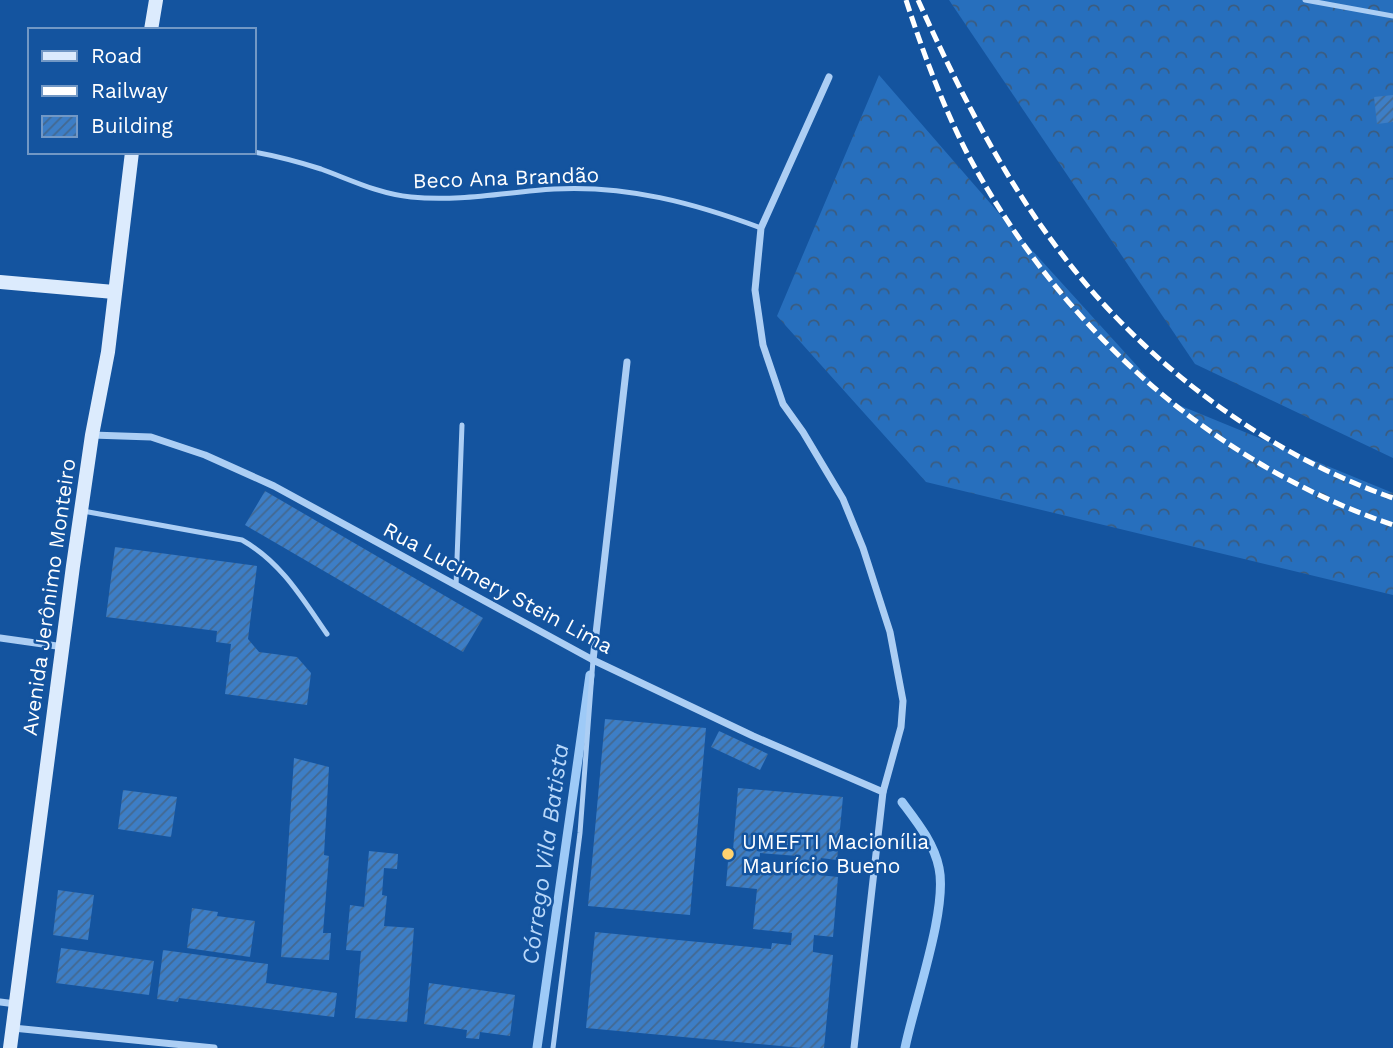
<svg xmlns="http://www.w3.org/2000/svg" width="1393" height="1048" font-family="'Work Sans',sans-serif">
  <defs>
    <pattern id="forest-crowns" width="20" height="18" patternUnits="userSpaceOnUse" patternTransform="scale(1.75)"><rect width="20" height="18" fill="#276fbd"/><path d="M2 6a3 3 0 1 1 6 0M12 15a3 3 0 1 1 6 0" fill="none" stroke="#3b5c7f"/></pattern>
    <pattern id="building-hatch" width="6" height="6" patternUnits="userSpaceOnUse" patternTransform="scale(1.75)"><rect width="6" height="6" fill="#3d7ec6"/><path d="M-1 1l2-2M0 6l6-6M5 7l2-2" fill="none" stroke="#44688f"/></pattern>
  </defs>
  <rect width="100%" height="100%" fill="#14549f"/>
  <g fill="url(#forest-crowns)">
    <polygon points="949,0 1393,0 1393,458 1195,364"/>
    <polygon points="879,75 1010,226 1169,401 1393,493 1393,595 926,482 777,316"/>
  </g>
  <g fill="none" stroke-linecap="round" stroke-linejoin="round">
    <g stroke="#9ecaf7" stroke-width="9">
      <path d="M902,802C917,822 934,843 939,868C948,909 914,1003 905,1048"/>
      <polyline points="537,1048 590,675"/>
    </g>
  </g>
  <g fill="url(#building-hatch)" fill-rule="evenodd">
    <polygon points="1393,95 1393,122 1377,124 1374,97"/>
    <polygon points="265,491 483,618 463,652 245,525"/>
    <polygon points="115,547 257,566 248,639 259,652 297,657 311,673 307,705 225,694 231,644 216,642 217,631 106,617"/>
    <polygon points="605,719 706,728 690,915 588,906"/>
    <polygon points="719,731 768,754 760,770 711,747"/>
    <polygon points="294,758 329,767 324,855 329,856 323,933 331,933 329,960 281,957"/>
    <path d="M738,788L843,797L837,860L821,858L819,875L838,877L833,937L814,935L813,947V952L833,955L824,1048H802L586,1028L595,932L771,949L772,943L791,945L792,933L753,929L757,889L726,886L729,849L733,850ZM760,853L798,856L797,873L759,869Z"/>
    <polygon points="123,790 177,797 171,837 118,829"/>
    <polygon points="369,851 398,854 397,869 384,868 382,895 387,896 384,926 414,928 407,1022 355,1018 361,951 346,950 350,905 364,907"/>
    <polygon points="58,890 94,895 88,940 53,935"/>
    <polygon points="192,908 218,912 217,916 255,921 250,957 187,948"/>
    <polygon points="61,948 154,961 149,995 56,983"/>
    <polygon points="163,950 268,964 266,983 337,993 334,1017 179,998 178,1002 157,999"/>
    <polygon points="429,983 515,995 510,1036 480,1032 479,1039 466,1038 467,1030 424,1024"/>
  </g>
  <g fill="none" stroke-linecap="round" stroke-linejoin="round">
    <g stroke="#accef4" stroke-width="5">
      <polyline points="1305,0 1393,16"/>
      <path d="M254,152C276,156 299,162 321,169C351,180 379,194 411,197C459,202 507,192 554,189C627,185 694,203 761,228"/>
      <path d="M83,511L242,540C281,562 302,598 327,634"/>
      <polyline points="456,586 462,425"/>
      <polyline points="553,1048 580,833 593,660"/>
    </g>
    <g stroke="#accef4" stroke-width="7">
      <polyline points="829,77 761,228 755,290 763,345 783,404 803,432 843,499 863,548 890,632 903,701 901,727 883,792 854,1048"/>
      <polyline points="92,435 151,437 205,455 274,486 593,660 753,736 883,792"/>
      <polyline points="0,638 64,647"/>
      <polyline points="593,660 627,362"/>
      <polyline points="0,1002 16,1004"/>
      <polyline points="13,1028 214,1048"/>
    </g>
    <g stroke="#dcebfd" stroke-width="14">
      <polyline points="151,30 156,0"/>
      <polyline points="0,282 114,292"/>
      <polyline points="10,1048 73,566 92,435 108,352 132,152"/>
    </g>
    <g stroke="#fff" stroke-width="5" stroke-dasharray="12 5" stroke-linecap="butt">
      <path d="M906,0C923,52 942,104 967,153C1058,324 1208,462 1393,525"/>
      <path d="M918,0C957,86 1001,174 1058,249C1141,360 1261,452 1393,498"/>
    </g>
  </g>
  <circle fill="#ffd26f" stroke="#14549f" stroke-width="2.5" cx="728" cy="854" r="7"/>
  <g text-anchor="middle" stroke-width="5" stroke-linejoin="round" paint-order="stroke">
    <g font-size="21" fill="#fff" stroke="#14549f">
      <text transform="translate(506 178) rotate(-2)" y="7">Beco Ana Brandão</text>
      <text transform="translate(498 588) rotate(28)" y="7">Rua Lucimery Stein Lima</text>
      <text transform="translate(49 597) rotate(-82)" y="7">Avenida Jerônimo Monteiro</text>
    </g>
    <g font-size="21" fill="#fff" stroke="#14549f" text-anchor="start">
      <text x="742" y="849">UMEFTI Macionília<tspan x="742" dy="24">Maurício Bueno</tspan></text>
    </g>
    <g font-size="23" font-style="italic" fill="#b9d8fa" stroke="#14549f">
      <text transform="translate(545 854) rotate(-82)" y="8">Córrego Vila Batista</text>
    </g>
  </g>
  <rect x="28" y="28" width="228" height="126" fill="#14549f" stroke="#7298c5" stroke-width="2"/>
  <rect x="42" y="51" width="35" height="10" fill="#dcebfd" stroke="#7298c5" stroke-width="2"/>
  <text x="91" y="63" font-size="21" fill="#ffffff">Road</text>
  <rect x="42" y="86" width="35" height="10" fill="#ffffff" stroke="#7298c5" stroke-width="2"/>
  <text x="91" y="98" font-size="21" fill="#ffffff">Railway</text>
  <rect x="42" y="116" width="35" height="21" fill="url(#building-hatch)" stroke="#7298c5" stroke-width="2"/>
  <text x="91" y="133" font-size="21" fill="#ffffff">Building</text>
</svg>
